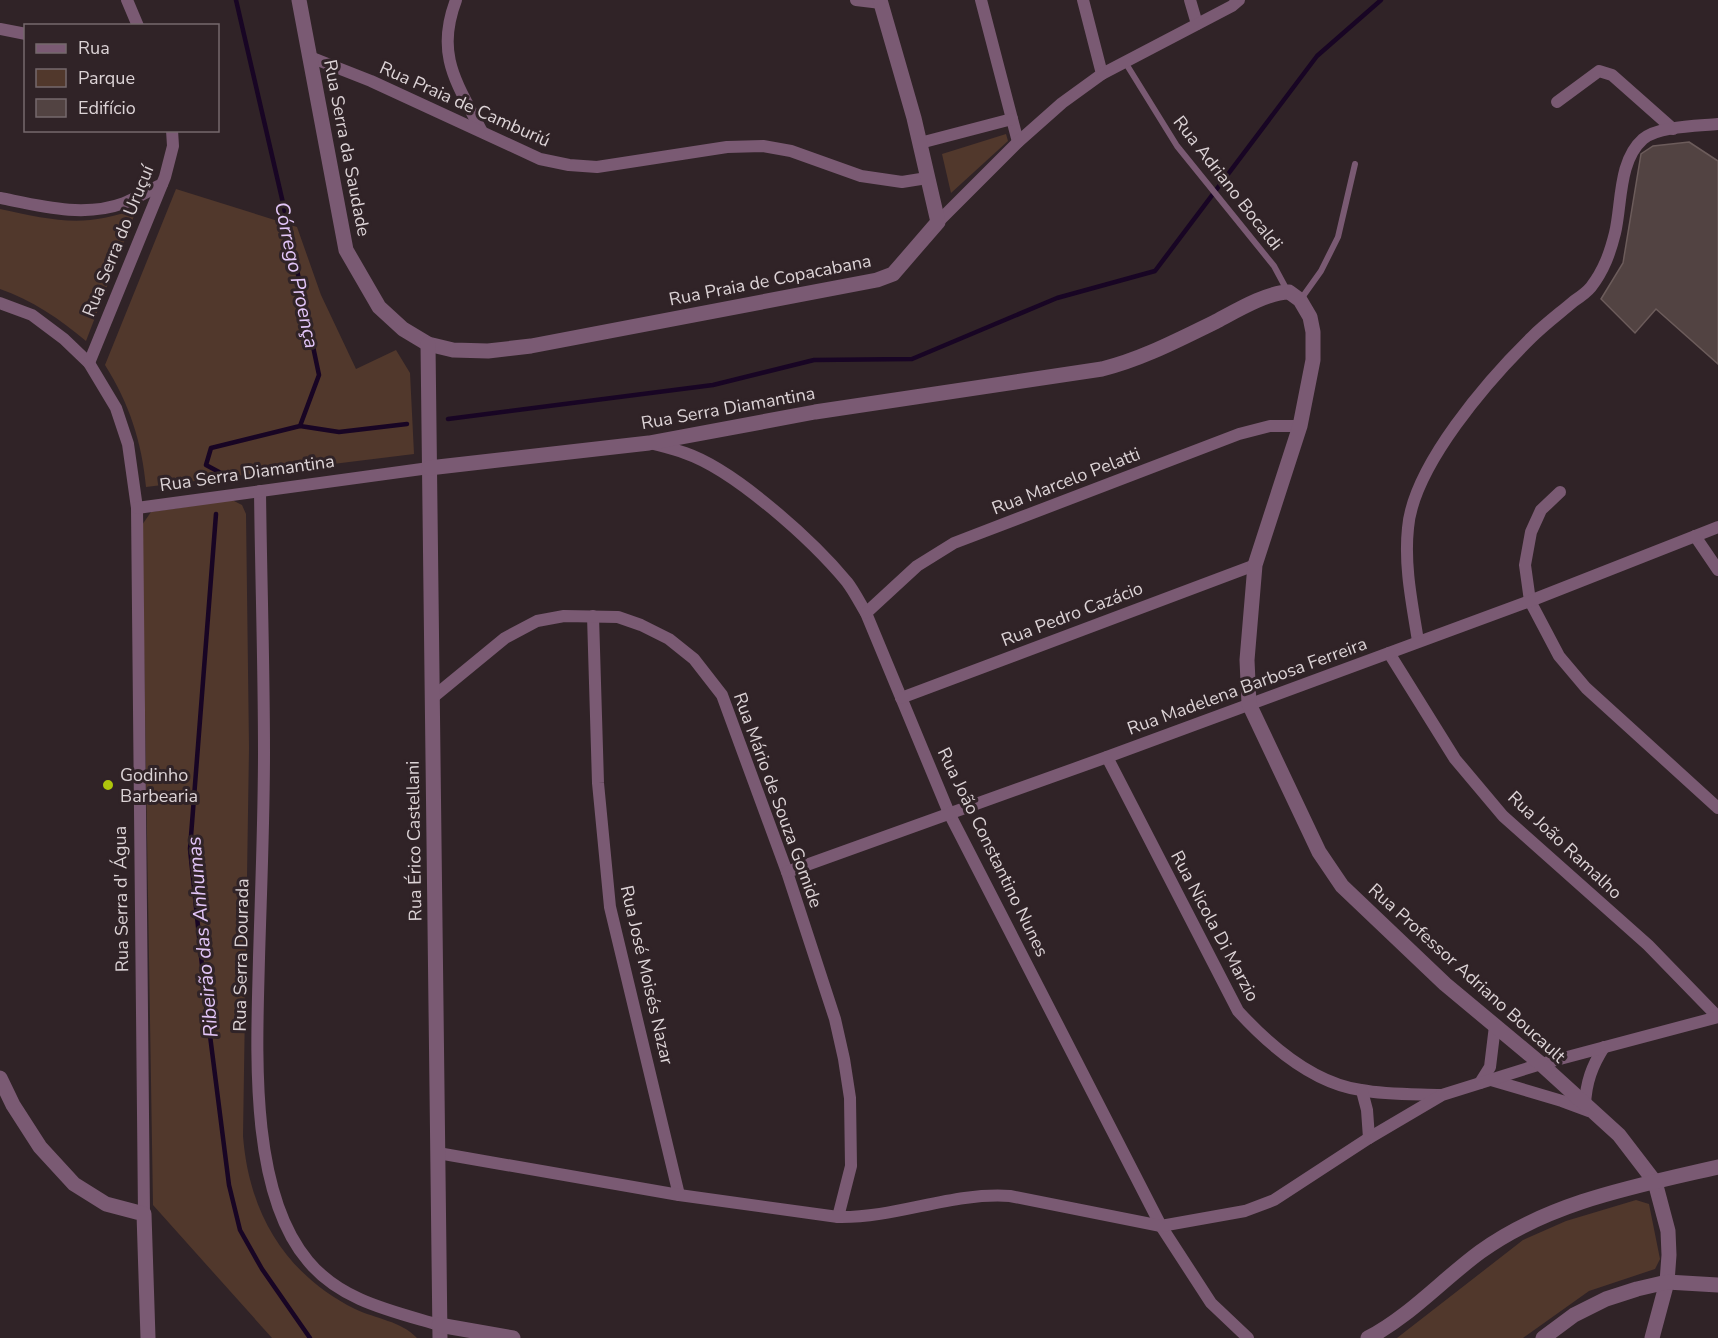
<svg xmlns="http://www.w3.org/2000/svg" width="1718" height="1338" font-family="'Nunito Sans',sans-serif">
  <rect width="100%" height="100%" fill="#302327"/>
  <g fill="#51382c">
    <polygon points="1006,134 1008,141 951,193 942,154"/>
    <path d="M176,189L297,227L321,295L356,369L396,350L410,373L414,454L146,487C142,442 129,403 105,365Z"/>
    <path d="M137,208L86,341C60,319 32,300 0,289V209C52,220 85,229 137,208Z"/>
    <path d="M232,500L242,505L246,514L249,748L243,1136C249,1213 285,1274 355,1309C376,1319 401,1321 417,1338H272L153,1205L142,525L151,512Z"/>
    <polygon points="1636,1200 1649,1204 1660,1259 1655,1269 1589,1291 1523,1338 1397,1338 1523,1240 1566,1221"/>
  </g>
  <g fill="none" stroke-linecap="round" stroke-linejoin="round">
    <g stroke="#180524" stroke-width="4.5">
      <polyline points="448,419 713,385 814,360 912,359 1057,298 1155,271 1317,56 1381,0"/>
      <polyline points="300,426 339,432 407,424"/>
      <polyline points="219,472 206,465 211,448 300,426 319,375 283,203 236,0"/>
      <polyline points="216,514 190,849 206,1004 229,1185 240,1230 262,1269 310,1338"/>
    </g>
  </g>
  <polygon fill="#524342" stroke="#6c5c5b" stroke-width="1.5" points="1689,142 1718,161 1718,364 1656,309 1635,333 1601,299 1623,263 1641,154 1653,146"/>
  <g fill="none" stroke-linecap="round" stroke-linejoin="round">
    <g stroke="#7a5a73" stroke-width="6">
      <polyline points="1125,62 1177,146 1274,266 1288,292"/>
      <polyline points="1301,299 1321,271 1338,237 1355,164"/>
    </g>
    <g stroke="#7a5a73" stroke-width="12">
      <polyline points="127,0 138,26"/>
      <path d="M456,0C435,55 457,83 481,130"/>
      <polyline points="856,0 881,3"/>
      <polyline points="981,0 1018,142"/>
      <polyline points="1083,0 1102,74"/>
      <polyline points="1190,0 1197,24"/>
      <polyline points="0,29 26,34"/>
      <polyline points="310,57 371,81 540,159 569,165 597,167 727,147 763,146 791,151 861,176 902,182 927,178"/>
      <polyline points="1557,102 1599,71 1612,75 1673,129"/>
      <polyline points="920,143 1012,119"/>
      <path d="M0,198C40,206 84,218 124,203C137,198 150,190 162,184"/>
      <polyline points="938,222 1018,142 1062,103 1102,74 1232,6 1239,0"/>
      <polyline points="0,303 32,315 64,339 89,363 116,408 128,444 137,508 144,1214"/>
      <polyline points="89,363 165,177 173,146 172,130"/>
      <path d="M650,443C661,446 674,449 685,453C735,470 813,541 847,582C854,591 860,603 866,613L949,813L1161,1226L1211,1303L1248,1338"/>
      <path d="M260,491C261,578 264,665 264,752C264,821 261,889 259,958C257,1046 248,1190 308,1261C341,1301 392,1311 439,1325"/>
      <polyline points="1560,492 1541,510 1531,532 1525,565 1530,601 1559,656 1586,688 1718,808"/>
      <polyline points="137,508 429,468"/>
      <polyline points="1695,536 1718,570"/>
      <polyline points="866,613 917,566 954,543 1239,434 1270,426 1300,426"/>
      <polyline points="593,616 598,783 610,907 679,1195"/>
      <path d="M1418,641C1412,603 1404,566 1408,528C1413,466 1489,379 1532,337C1545,324 1560,313 1574,301C1580,297 1587,292 1591,287C1604,270 1610,253 1615,233C1622,204 1618,161 1643,139C1658,126 1698,126 1718,124"/>
      <polyline points="1389,653 1455,759 1503,816 1648,945 1718,1017"/>
      <polyline points="432,698 505,638 537,621 564,616 618,617 641,625 669,639 694,659 722,695 787,872 835,1019 844,1059 850,1098 851,1166 838,1217"/>
      <polyline points="901,698 1255,565"/>
      <path d="M1107,757L1238,1011C1270,1046 1312,1083 1361,1090C1387,1095 1415,1094 1441,1095"/>
      <polyline points="787,872 1107,757 1530,601 1718,527"/>
      <polyline points="1491,1080 1562,1101 1589,1111"/>
      <polyline points="1480,1083 1490,1067 1495,1026"/>
      <polyline points="1362,1091 1367,1110 1369,1138"/>
      <path d="M1585,1105C1586,1082 1592,1066 1604,1047"/>
      <path d="M438,1153L679,1195L838,1217C898,1218 951,1192 1010,1196L1161,1226L1245,1211L1274,1200L1369,1138L1442,1095L1541,1064L1718,1017"/>
    </g>
    <g stroke="#7a5a73" stroke-width="15">
      <polyline points="299,0 346,250 379,307 403,329 428,344 453,350 488,351 531,346 877,280 893,274 938,222 914,118 880,0"/>
      <polyline points="428,344 440,1338"/>
      <path d="M429,468L649,443L815,412L1102,369C1142,359 1178,340 1215,322C1234,312 1267,292 1289,292L1300,300L1310,317L1313,332V360L1300,426L1255,565L1247,660L1249,704L1319,852L1342,886L1445,984L1541,1064L1619,1135L1655,1182L1668,1231L1669,1255L1667,1282L1652,1338"/>
      <polyline points="0,1078 13,1105 40,1147 74,1184 106,1204 144,1214 148,1338"/>
      <polyline points="439,1325 513,1338"/>
      <path d="M1368,1338C1410,1316 1442,1280 1480,1252C1549,1202 1636,1186 1718,1167"/>
      <polyline points="1543,1338 1574,1315 1606,1299 1637,1289 1667,1282 1718,1285"/>
    </g>
  </g>
  <circle fill="#aec60c" stroke="#302327" stroke-width="2" cx="108" cy="785" r="6"/>
  <g text-anchor="middle" stroke-width="6" stroke-linejoin="round" paint-order="stroke">
    <g font-size="18" fill="#dcd3d6" stroke="#302327">
      <text transform="translate(465 104) rotate(24)" y="6">Rua Praia de Camburiú</text>
      <text transform="translate(347 148) rotate(79)" y="6">Rua Serra da Saudade</text>
      <text transform="translate(1228 183) rotate(52)" y="6">Rua Adriano Bocaldi</text>
      <text transform="translate(118 241) rotate(-68)" y="6">Rua Serra do Uruçuí</text>
      <text transform="translate(770 280) rotate(-11)" y="6">Rua Praia de Copacabana</text>
      <text transform="translate(728 408) rotate(-10)" y="6">Rua Serra Diamantina</text>
      <text transform="translate(247 473) rotate(-8)" y="6">Rua Serra Diamantina</text>
      <text transform="translate(1066 481) rotate(-21)" y="6">Rua Marcelo Pelatti</text>
      <text transform="translate(1072 614) rotate(-21)" y="6">Rua Pedro Cazácio</text>
      <text transform="translate(1247 686) rotate(-20)" y="6">Rua Madelena Barbosa Ferreira</text>
      <text transform="translate(778 800) rotate(70)" y="6">Rua Mário de Souza Gomide</text>
      <text transform="translate(414 841) rotate(-91)" y="6">Rua Érico Castellani</text>
      <text transform="translate(1565 845) rotate(43)" y="6">Rua João Ramalho</text>
      <text transform="translate(993 852) rotate(64)" y="6">Rua João Constantino Nunes</text>
      <text transform="translate(121 899) rotate(-91)" y="6">Rua Serra d' Água</text>
      <text transform="translate(1215 926) rotate(62)" y="6">Rua Nicola Di Marzio</text>
      <text transform="translate(241 955) rotate(-89)" y="6">Rua Serra Dourada</text>
      <text transform="translate(1467 973) rotate(42)" y="6">Rua Professor Adriano Boucault</text>
      <text transform="translate(647 975) rotate(77)" y="6">Rua José Moisés Nazar</text>
    </g>
    <g font-size="18" fill="#dcd3d6" stroke="#302327" text-anchor="start">
      <text x="120" y="781">Godinho<tspan x="120" dy="21">Barbearia</tspan></text>
    </g>
    <g font-size="20" font-style="italic" fill="#e3c6f9" stroke="#302327">
      <text transform="translate(297 275) rotate(78)" y="7">Córrego Proença</text>
      <text transform="translate(202 937) rotate(-95)" y="7">Ribeirão das Anhumas</text>
    </g>
  </g>
  <rect x="24" y="24" width="195" height="108" fill="#302327" stroke="#75696d" stroke-width="1.5"/>
  <rect x="36" y="44" width="30" height="9" fill="#7a5a73" stroke="#75696d" stroke-width="1.5"/>
  <text x="78" y="54" font-size="18" fill="#dcd3d6">Rua</text>
  <rect x="36" y="69" width="30" height="18" fill="#51382c" stroke="#75696d" stroke-width="1.5"/>
  <text x="78" y="84" font-size="18" fill="#dcd3d6">Parque</text>
  <rect x="36" y="99" width="30" height="18" fill="#524342" stroke="#75696d" stroke-width="1.5"/>
  <text x="78" y="114" font-size="18" fill="#dcd3d6">Edifício</text>
</svg>
